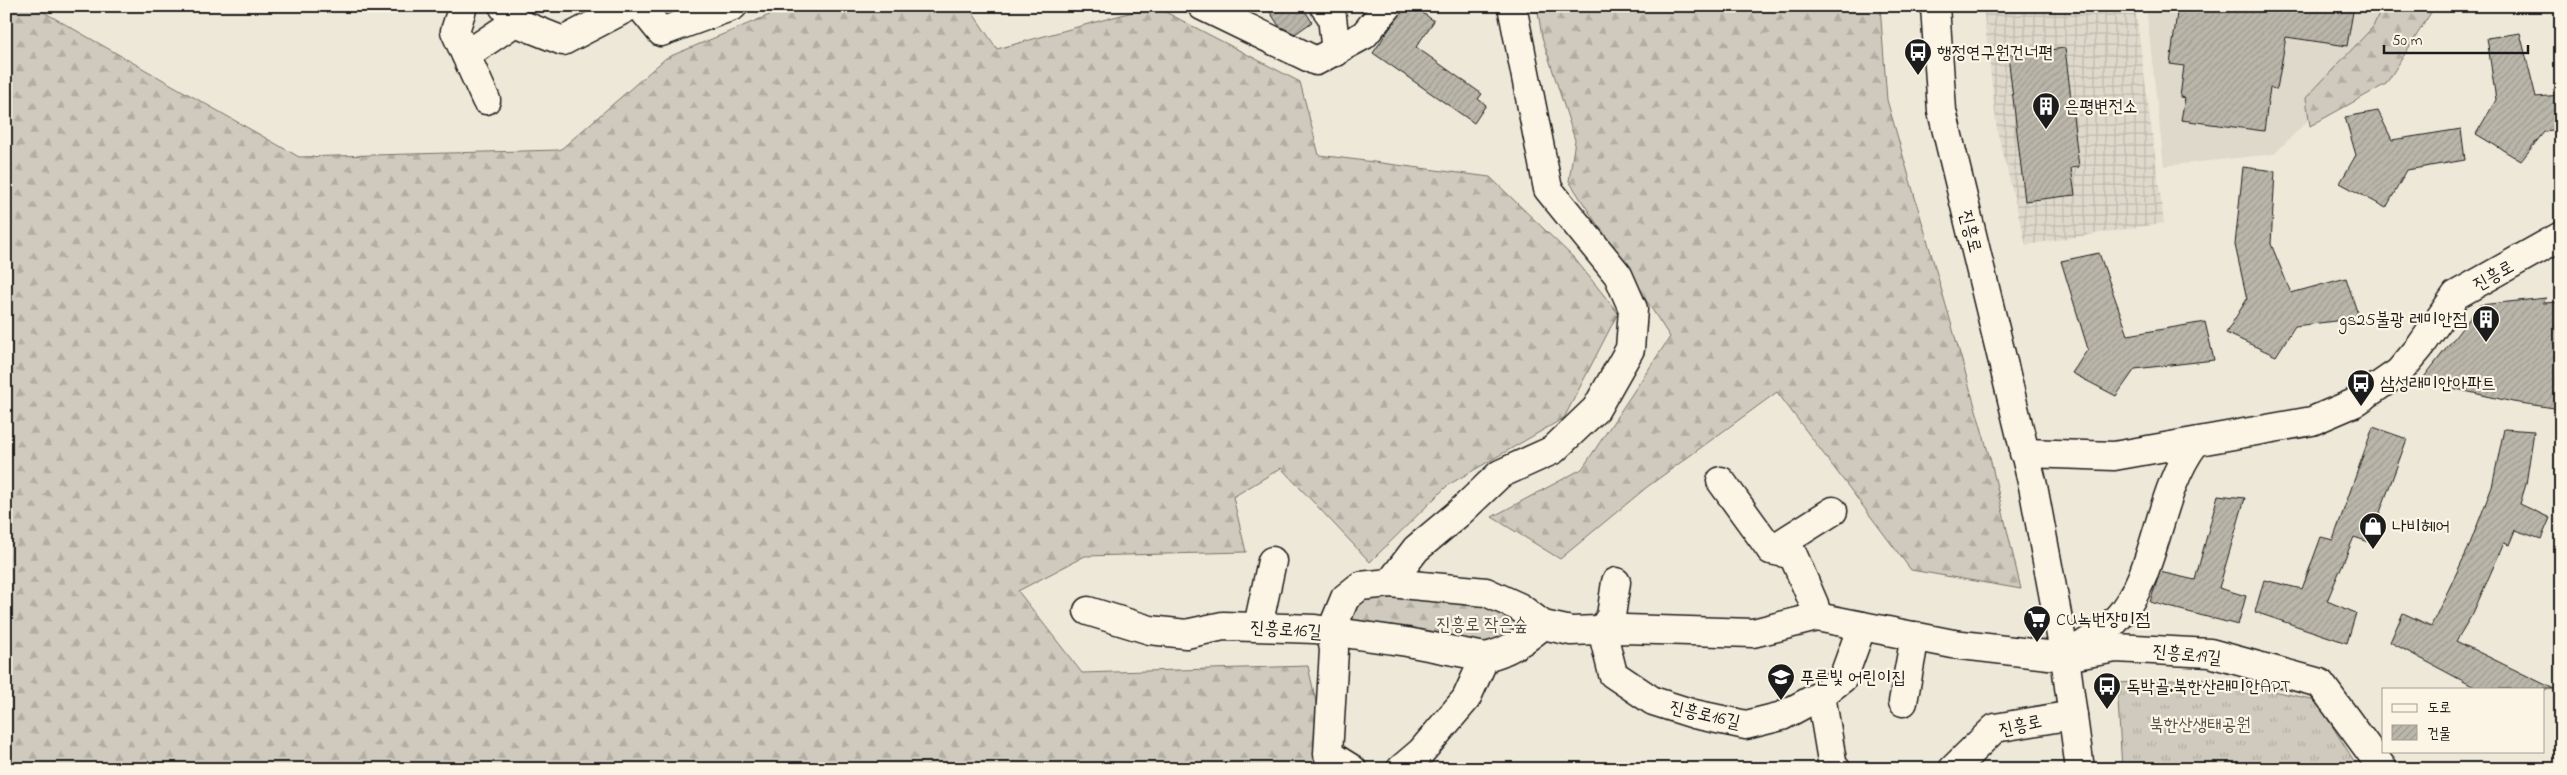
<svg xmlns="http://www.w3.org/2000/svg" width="2567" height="775" font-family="'Indie Flower','Poor Story',sans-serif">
  <defs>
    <pattern id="industrial-grid" width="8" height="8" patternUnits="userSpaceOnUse" patternTransform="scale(1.25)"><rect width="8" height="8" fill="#ded9cb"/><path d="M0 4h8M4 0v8" fill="none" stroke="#bebaae"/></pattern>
    <pattern id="grass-tufts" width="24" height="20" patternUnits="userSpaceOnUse" patternTransform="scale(1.25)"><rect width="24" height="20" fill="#cfcabd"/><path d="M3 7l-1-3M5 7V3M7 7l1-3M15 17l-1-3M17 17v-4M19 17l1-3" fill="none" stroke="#b1ada2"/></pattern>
    <pattern id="forest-firs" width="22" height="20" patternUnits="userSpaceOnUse" patternTransform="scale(1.25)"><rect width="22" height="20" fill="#cfcabd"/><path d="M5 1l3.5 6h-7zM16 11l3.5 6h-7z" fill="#b1ada2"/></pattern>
    <pattern id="building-hatch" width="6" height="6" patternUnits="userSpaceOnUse" patternTransform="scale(1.25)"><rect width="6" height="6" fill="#bab6aa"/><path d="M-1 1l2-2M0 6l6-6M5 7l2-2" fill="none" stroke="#9f9c92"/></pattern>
  </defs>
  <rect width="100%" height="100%" fill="#eee8d9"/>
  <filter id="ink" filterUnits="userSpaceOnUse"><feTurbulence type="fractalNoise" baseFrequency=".02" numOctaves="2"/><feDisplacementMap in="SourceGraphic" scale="10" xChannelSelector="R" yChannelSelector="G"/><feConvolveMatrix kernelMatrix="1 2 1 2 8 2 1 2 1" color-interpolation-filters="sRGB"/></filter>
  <g filter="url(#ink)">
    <polygon fill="#ded9cb" points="2146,6 2395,6 2373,57 2274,154 2164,166"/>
    <polygon fill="url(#industrial-grid)" points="1983,6 2135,6 2164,223 2026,245 1997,130"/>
    <polygon fill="url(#grass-tufts)" stroke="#76736c" points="2209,678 2316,700 2359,769 2122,769 2117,683"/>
    <g fill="url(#forest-firs)" stroke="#76736c">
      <polygon points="6,6 33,6 299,157 560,150 666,58 791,6 968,6 997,49 1154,6 1300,82 1319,155 1490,177 1575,259 1618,313 1564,418 1448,485 1370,562 1281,468 1233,497 1246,552 1085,556 1018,591 1082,673 1308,666 1331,769 6,769"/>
      <polygon points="1537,6 1880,6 1887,100 1991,462 2021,589 1911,570 1777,392 1647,487 1560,559 1492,517 1582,469 1670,337 1569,181 1575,140 1542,37"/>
      <polygon points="2382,6 2435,6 2386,84 2310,126 2306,98 2373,27"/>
      <polygon points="1374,595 1495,599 1529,621 1484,651 1347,628 1355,604"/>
    </g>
    <g fill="url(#building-hatch)" stroke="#1c1c1c">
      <polygon points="1266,6 1302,6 1312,22 1295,34 1279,26"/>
      <polygon points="1405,6 1413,6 1434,21 1416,47 1482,94 1478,99 1486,105 1474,123 1373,53"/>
      <polygon points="2178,6 2354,6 2347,46 2286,37 2277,89 2270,88 2264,131 2181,120 2185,98 2180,97 2184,66 2170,64"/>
      <polygon points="2520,33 2536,97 2561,95 2561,130 2544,132 2521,161 2476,134 2496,100 2487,38"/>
      <polygon points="2065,48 2079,167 2071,168 2075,195 2025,201 2008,55"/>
      <polygon points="2378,111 2392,140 2461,129 2465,160 2407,170 2386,208 2340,183 2356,155 2345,117"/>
      <polygon points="2243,167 2275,171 2271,244 2291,293 2346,278 2359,318 2295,326 2276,356 2226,333 2247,299 2235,245"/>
      <polygon points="2099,253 2128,335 2205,322 2214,360 2135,369 2116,396 2072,373 2088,349 2061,261"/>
      <polygon points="2546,298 2543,303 2561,302 2561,409 2513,402 2421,381 2480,305"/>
      <polygon points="2373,427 2407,439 2369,542 2354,537 2327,601 2356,613 2347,643 2255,612 2264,580 2302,589 2321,537 2333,540"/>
      <polygon points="2504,429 2534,431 2526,484 2520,504 2550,518 2541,539 2515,530 2509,545 2504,543 2473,613 2456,641 2554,689 2478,689 2390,642 2403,613 2431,626 2468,549 2492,487"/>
      <polygon points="2218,495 2245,498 2219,588 2246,596 2238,625 2150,602 2160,572 2195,580"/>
    </g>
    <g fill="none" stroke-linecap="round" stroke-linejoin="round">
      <g stroke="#1c1c1c" stroke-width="31">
        <g id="minor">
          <polyline points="463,6 455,31 486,100"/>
          <polyline points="503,6 515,22 563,41 630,6"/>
          <polyline points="640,6 661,32 733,6"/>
          <polyline points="1202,6 1316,61 1364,35 1388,6"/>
          <polyline points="1324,6 1332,17 1336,52"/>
          <polyline points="466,55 515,22"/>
          <polyline points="2024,453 2114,456 2312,421 2354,403 2399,372 2420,347 2456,295 2561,236"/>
          <polyline points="1721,481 1771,550 1793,555 1814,604 1817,617"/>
          <polyline points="1771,550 1833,511"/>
          <polyline points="1616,582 1611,616 1602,630 1613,674 1653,701 1694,714 1746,725 1782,716 1821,695 1843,678 1862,626"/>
          <polyline points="1390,583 1416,549 1459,513 1500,474 1553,450 1596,409 1630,349 1633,309 1618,275 1548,189 1512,6"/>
          <polyline points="1088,611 1150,630 1186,634 1223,626 1315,629 1407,642 1485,657"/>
          <polyline points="1258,626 1272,561"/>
          <path d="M2071,653C2085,643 2103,634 2115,621C2159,574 2155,496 2195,443"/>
          <polyline points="1821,695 1833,767 1836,769"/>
          <polyline points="1903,702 1915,636"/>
          <polyline points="1352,769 1328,754 1334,650 1331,632 1345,598 1360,586 1390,583 1486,592 1519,607 1543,625 1571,631 1625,629 1753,633 1817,617 1953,644 2065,657 2116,648 2210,653 2320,683 2383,769"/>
          <path d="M1401,769L1421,752L1466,699L1485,657C1508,652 1525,640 1543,625"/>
          <polyline points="1953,769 1995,728 2073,715"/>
        </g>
      </g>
      <g stroke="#1c1c1c" stroke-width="31">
        <polyline id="major" points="1935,6 1942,111 2033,486 2065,657 2080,769"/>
      </g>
      <use href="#minor" stroke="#fcf5e5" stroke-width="28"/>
      <use href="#major" stroke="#fcf5e5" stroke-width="28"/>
    </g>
  </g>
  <defs>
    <g id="bus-pin" transform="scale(1.4375)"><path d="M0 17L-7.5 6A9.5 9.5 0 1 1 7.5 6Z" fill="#1c1c1c" stroke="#fcf5e5"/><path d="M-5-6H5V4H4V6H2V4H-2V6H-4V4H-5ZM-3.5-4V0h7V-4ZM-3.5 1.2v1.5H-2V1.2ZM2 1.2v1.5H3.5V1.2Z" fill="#fff"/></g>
    <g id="building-pin" transform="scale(1.4375)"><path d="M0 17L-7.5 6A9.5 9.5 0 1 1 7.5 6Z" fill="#1c1c1c" stroke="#fcf5e5"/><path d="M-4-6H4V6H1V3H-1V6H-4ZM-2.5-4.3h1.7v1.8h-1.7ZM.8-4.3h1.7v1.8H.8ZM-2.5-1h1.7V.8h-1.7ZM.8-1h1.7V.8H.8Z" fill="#fff"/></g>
    <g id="shop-pin" transform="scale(1.4375)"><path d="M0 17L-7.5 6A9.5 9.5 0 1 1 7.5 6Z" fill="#1c1c1c" stroke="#fcf5e5"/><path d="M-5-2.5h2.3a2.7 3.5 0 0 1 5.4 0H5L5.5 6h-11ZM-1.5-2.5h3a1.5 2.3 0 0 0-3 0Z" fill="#fff"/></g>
    <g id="supermarket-pin" transform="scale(1.4375)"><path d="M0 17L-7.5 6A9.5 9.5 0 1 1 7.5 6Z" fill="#1c1c1c" stroke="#fcf5e5"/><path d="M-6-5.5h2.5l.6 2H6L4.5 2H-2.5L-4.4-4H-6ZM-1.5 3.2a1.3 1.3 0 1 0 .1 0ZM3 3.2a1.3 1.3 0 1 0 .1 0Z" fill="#fff"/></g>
    <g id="school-pin" transform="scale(1.4375)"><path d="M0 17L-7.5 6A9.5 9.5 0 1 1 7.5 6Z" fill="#1c1c1c" stroke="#fcf5e5"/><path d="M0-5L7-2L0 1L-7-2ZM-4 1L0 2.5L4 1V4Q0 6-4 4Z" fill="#fff"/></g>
  </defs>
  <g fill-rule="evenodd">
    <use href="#bus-pin" x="1918" y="52"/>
    <use href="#building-pin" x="2046" y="106"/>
    <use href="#building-pin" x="2486" y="319"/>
    <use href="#bus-pin" x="2361" y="383"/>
    <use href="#shop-pin" x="2373" y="526"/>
    <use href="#supermarket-pin" x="2037" y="619"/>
    <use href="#school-pin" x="1781" y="677"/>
    <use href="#bus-pin" x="2107" y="686"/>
  </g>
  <g text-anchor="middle" stroke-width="4.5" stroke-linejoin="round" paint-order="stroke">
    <g font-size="18" fill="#1c1c1c" stroke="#fcf5e5" text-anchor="start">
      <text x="1937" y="58">행정연구원건너편</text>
      <text x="2065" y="112">은평변전소</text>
      <text x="2467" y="325" text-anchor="end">gs25불광 레미안점</text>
      <text x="2380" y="389">삼성래미안아파트</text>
      <text x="2392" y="532">나비헤어</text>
      <text x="2056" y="625">CU녹번장미점</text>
      <text x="1800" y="683">푸른빛 어린이집</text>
      <text x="2126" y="692">독박골.북한산래미안APT</text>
    </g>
    <g font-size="18" fill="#1c1c1c" stroke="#fcf5e5">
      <text transform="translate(1971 231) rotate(76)" y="6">진흥로</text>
      <text transform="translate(2493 275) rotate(-29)" y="6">진흥로</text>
      <text transform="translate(1286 629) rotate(4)" y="6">진흥로16길</text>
      <text transform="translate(2187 654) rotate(6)" y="6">진흥로19길</text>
      <text transform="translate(1705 714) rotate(13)" y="6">진흥로16길</text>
      <text transform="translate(2020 725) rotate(-13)" y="6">진흥로</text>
    </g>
    <g font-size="18" fill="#52504c" stroke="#fcf5e5">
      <text x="1482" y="630">진흥로 작은숲</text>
      <text x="2200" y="730">북한산생태공원</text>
    </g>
  </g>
  <rect width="2567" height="775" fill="none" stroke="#fcf5e5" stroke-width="25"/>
  <rect x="12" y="12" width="2542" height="750" fill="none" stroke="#1c1c1c" stroke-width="2" filter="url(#ink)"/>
  <rect x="2382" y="688" width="162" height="65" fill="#fcf5e5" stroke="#a29e95"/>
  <rect x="2392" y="704" width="25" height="8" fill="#fcf5e5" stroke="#a29e95"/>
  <text x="2427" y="712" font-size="15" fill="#1c1c1c">도로</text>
  <rect x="2392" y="725" width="25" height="15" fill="url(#building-hatch)" stroke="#a29e95"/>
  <text x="2427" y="738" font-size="15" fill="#1c1c1c">건물</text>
  <path d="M2384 45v8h144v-8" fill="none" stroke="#1c1c1c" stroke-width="2.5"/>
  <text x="2392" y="45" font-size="15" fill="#1c1c1c" stroke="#fcf5e5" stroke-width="4" paint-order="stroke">50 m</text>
</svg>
